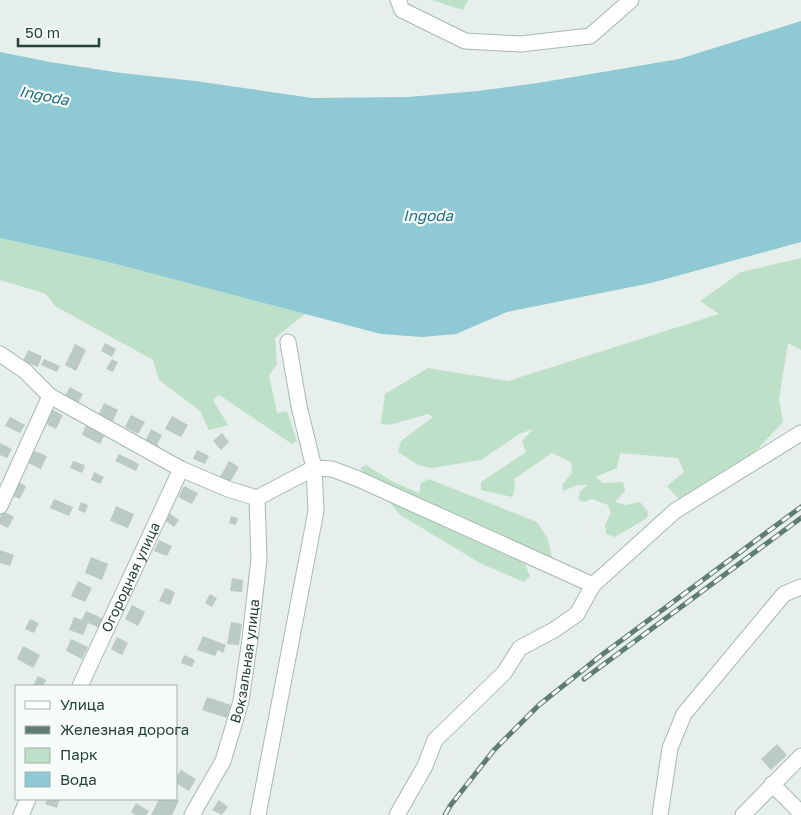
<svg xmlns="http://www.w3.org/2000/svg" width="801" height="815" font-family="'Golos Text',sans-serif">
  <rect width="100%" height="100%" fill="#e6efeb"/>
  <g fill="#bfe0c8">
    <polygon points="432,0 468,0 463,10"/>
    <polygon points="0,238 108,262 305,314 275,338 277,365 269,375 277,413 287,411 297,441 292,444 219,395 213,400 228,425 209,430 200,411 159,380 153,360 55,306 46,294 0,280"/>
    <polygon points="801,258 801,350 788,343 779,399 783,422 753,454 679,499 667,486 684,472 678,458 620,453 617,468 596,477 603,483 623,482 625,491 615,502 625,505 640,502 648,512 647,518 615,537 606,534 605,525 611,513 608,505 592,499 584,502 578,500 580,492 587,485 578,485 563,491 562,485 572,473 571,462 552,453 514,479 515,488 512,497 481,490 481,482 526,452 522,441 533,429 519,434 481,460 432,468 418,465 398,452 401,441 433,417 428,414 389,425 381,424 385,394 428,368 508,381 719,314 700,301 741,272"/>
    <polygon points="366,465 392,481 419,493 421,483 429,479 537,522 548,539 552,558 369,477 360,468"/>
    <polygon points="388,501 407,507 525,564 530,576 524,582 480,563 427,531 400,515"/>
  </g>
  <polygon fill="#8ec9d4" points="801,21 801,242 651,283 507,312 456,334 422,337 381,334 108,262 0,238 0,52 50,62 121,73 195,81 312,98 408,97 478,91 538,83 679,59"/>
  <g fill="#bbcac4">
    <polygon points="105,343 116,349 112,357 101,351"/>
    <polygon points="75,344 86,350 76,371 65,365"/>
    <polygon points="28,350 42,356 38,367 23,361"/>
    <polygon points="44,359 60,366 57,372 41,365"/>
    <polygon points="112,359 118,362 113,372 106,369"/>
    <polygon points="70,387 83,394 78,403 65,396"/>
    <polygon points="104,403 118,410 112,423 98,416"/>
    <polygon points="51,409 63,415 56,429 44,423"/>
    <polygon points="131,415 145,422 138,434 125,427"/>
    <polygon points="172,416 188,425 181,437 165,429"/>
    <polygon points="10,417 25,425 20,433 5,426"/>
    <polygon points="86,425 105,434 100,444 82,435"/>
    <polygon points="151,429 162,435 157,445 160,447 157,452 143,445"/>
    <polygon points="222,433 229,442 221,450 213,441"/>
    <polygon points="0,443 12,449 7,458 0,455"/>
    <polygon points="32,450 47,456 41,469 26,462"/>
    <polygon points="197,450 209,456 205,464 193,459"/>
    <polygon points="119,454 139,464 136,471 115,461"/>
    <polygon points="73,461 85,465 82,473 70,468"/>
    <polygon points="229,461 239,467 230,482 220,477"/>
    <polygon points="94,472 104,477 100,484 91,480"/>
    <polygon points="16,481 26,486 20,499 10,495"/>
    <polygon points="184,486 198,493 192,504 178,497"/>
    <polygon points="54,499 73,507 69,516 50,508"/>
    <polygon points="81,502 88,505 85,513 78,510"/>
    <polygon points="116,506 134,514 128,528 110,521"/>
    <polygon points="3,511 14,517 8,528 0,524 0,517"/>
    <polygon points="169,513 179,520 174,527 164,520"/>
    <polygon points="231,516 238,518 236,525 229,523"/>
    <polygon points="159,540 172,546 167,556 154,551"/>
    <polygon points="0,550 14,555 10,566 0,563"/>
    <polygon points="91,557 108,564 102,580 85,573"/>
    <polygon points="232,578 243,580 242,592 230,591"/>
    <polygon points="78,581 92,588 85,602 71,596"/>
    <polygon points="165,588 175,592 170,605 159,601"/>
    <polygon points="210,594 217,598 212,607 205,603"/>
    <polygon points="132,605 145,612 138,626 125,619"/>
    <polygon points="86,611 104,619 100,628 88,623 83,635 69,630 74,617 82,620"/>
    <polygon points="30,619 39,623 34,633 25,629"/>
    <polygon points="231,622 242,624 239,645 227,644"/>
    <polygon points="203,636 226,645 223,653 218,650 215,656 197,650"/>
    <polygon points="117,637 128,643 122,655 111,649"/>
    <polygon points="71,639 88,647 82,659 66,651"/>
    <polygon points="23,646 40,655 33,668 17,659"/>
    <polygon points="184,655 195,660 192,667 181,663"/>
    <polygon points="38,676 46,680 43,686 33,686"/>
    <polygon points="207,697 231,705 227,718 202,710"/>
    <polygon points="777,744 787,755 771,770 761,759"/>
    <polygon points="181,770 196,779 189,791 176,783 176,777"/>
    <polygon points="47,799 60,799 57,808 45,804"/>
    <polygon points="159,799 179,800 172,815 151,815"/>
    <polygon points="219,800 228,807 222,815 212,810"/>
    <polygon points="136,803 149,811 146,815 136,815 131,812"/>
  </g>
  <g fill="none" stroke-linecap="round" stroke-linejoin="round">
    <g stroke="#a8b8b2" stroke-width="17">
      <g id="minor">
        <polyline points="398,0 402,10 465,41 521,44 590,36 631,0"/>
        <polyline points="0,354 25,371 50,396 181,469 228,489 257,498 314,468 332,469 356,478 593,585 675,511 801,433"/>
        <polyline points="0,506 50,396"/>
        <path id="s1" d="M80,686L181,469"/>
        <polyline points="772,784 801,813"/>
        <polyline points="21,815 28,799"/>
        <path id="s2" d="M192,815L223,761L241,701L250,639L259,559L257,498"/>
        <polyline points="258,815 316,511 314,468 299,406 288,342"/>
        <polyline points="397,815 425,766 435,740 504,673 520,648 554,630 577,614 593,585"/>
        <polyline points="660,815 670,748 684,714 784,594 801,587"/>
        <polyline points="743,815 801,756"/>
      </g>
    </g>
    <use href="#minor" stroke="#fff" stroke-width="15"/>
    <g stroke="#5f7d75" stroke-width="5">
      <g id="rail">
        <polyline points="584,679 801,518"/>
        <polyline points="445,815 450,806 494,750 539,705 603,654 801,507"/>
      </g>
    </g>
    <use href="#rail" stroke="#f7fbf9" stroke-width="3" stroke-dasharray="9" stroke-linecap="butt"/>
  </g>
  <g text-anchor="middle" stroke-width="4.5" stroke-linejoin="round" paint-order="stroke">
    <g font-size="14" fill="#24423a" stroke="#f7fbf9">
      <text dy="5" stroke="none"><textPath href="#s1" startOffset="120">Огородная улица</textPath></text>
      <text dy="5" stroke="none"><textPath href="#s2" startOffset="165">Вокзальная улица</textPath></text>
    </g>
    <g font-size="15" font-style="italic" fill="#1c6f80" stroke="#f7fbf9">
      <text transform="translate(44 96) rotate(11)" y="5">Ingoda</text>
      <text x="428" y="221">Ingoda</text>
    </g>
  </g>
  <rect x="15" y="685" width="162" height="115" fill="#f7fbf9" stroke="#a3b1ad"/>
  <rect x="25" y="701" width="25" height="8" fill="#ffffff" stroke="#a3b1ad"/>
  <text x="60" y="710" font-size="15" fill="#24423a">Улица</text>
  <rect x="25" y="726" width="25" height="8" fill="#5f7d75" stroke="#a3b1ad"/>
  <text x="60" y="735" font-size="15" fill="#24423a">Железная дорога</text>
  <rect x="25" y="748" width="25" height="15" fill="#bfe0c8" stroke="#a3b1ad"/>
  <text x="60" y="760" font-size="15" fill="#24423a">Парк</text>
  <rect x="25" y="772" width="25" height="15" fill="#8ec9d4" stroke="#a3b1ad"/>
  <text x="60" y="785" font-size="15" fill="#24423a">Вода</text>
  <path d="M18 38v8h81v-8" fill="none" stroke="#24423a" stroke-width="2.5"/>
  <text x="25" y="38" font-size="15" fill="#24423a" stroke="#f7fbf9" stroke-width="4" paint-order="stroke">50 m</text>
</svg>
